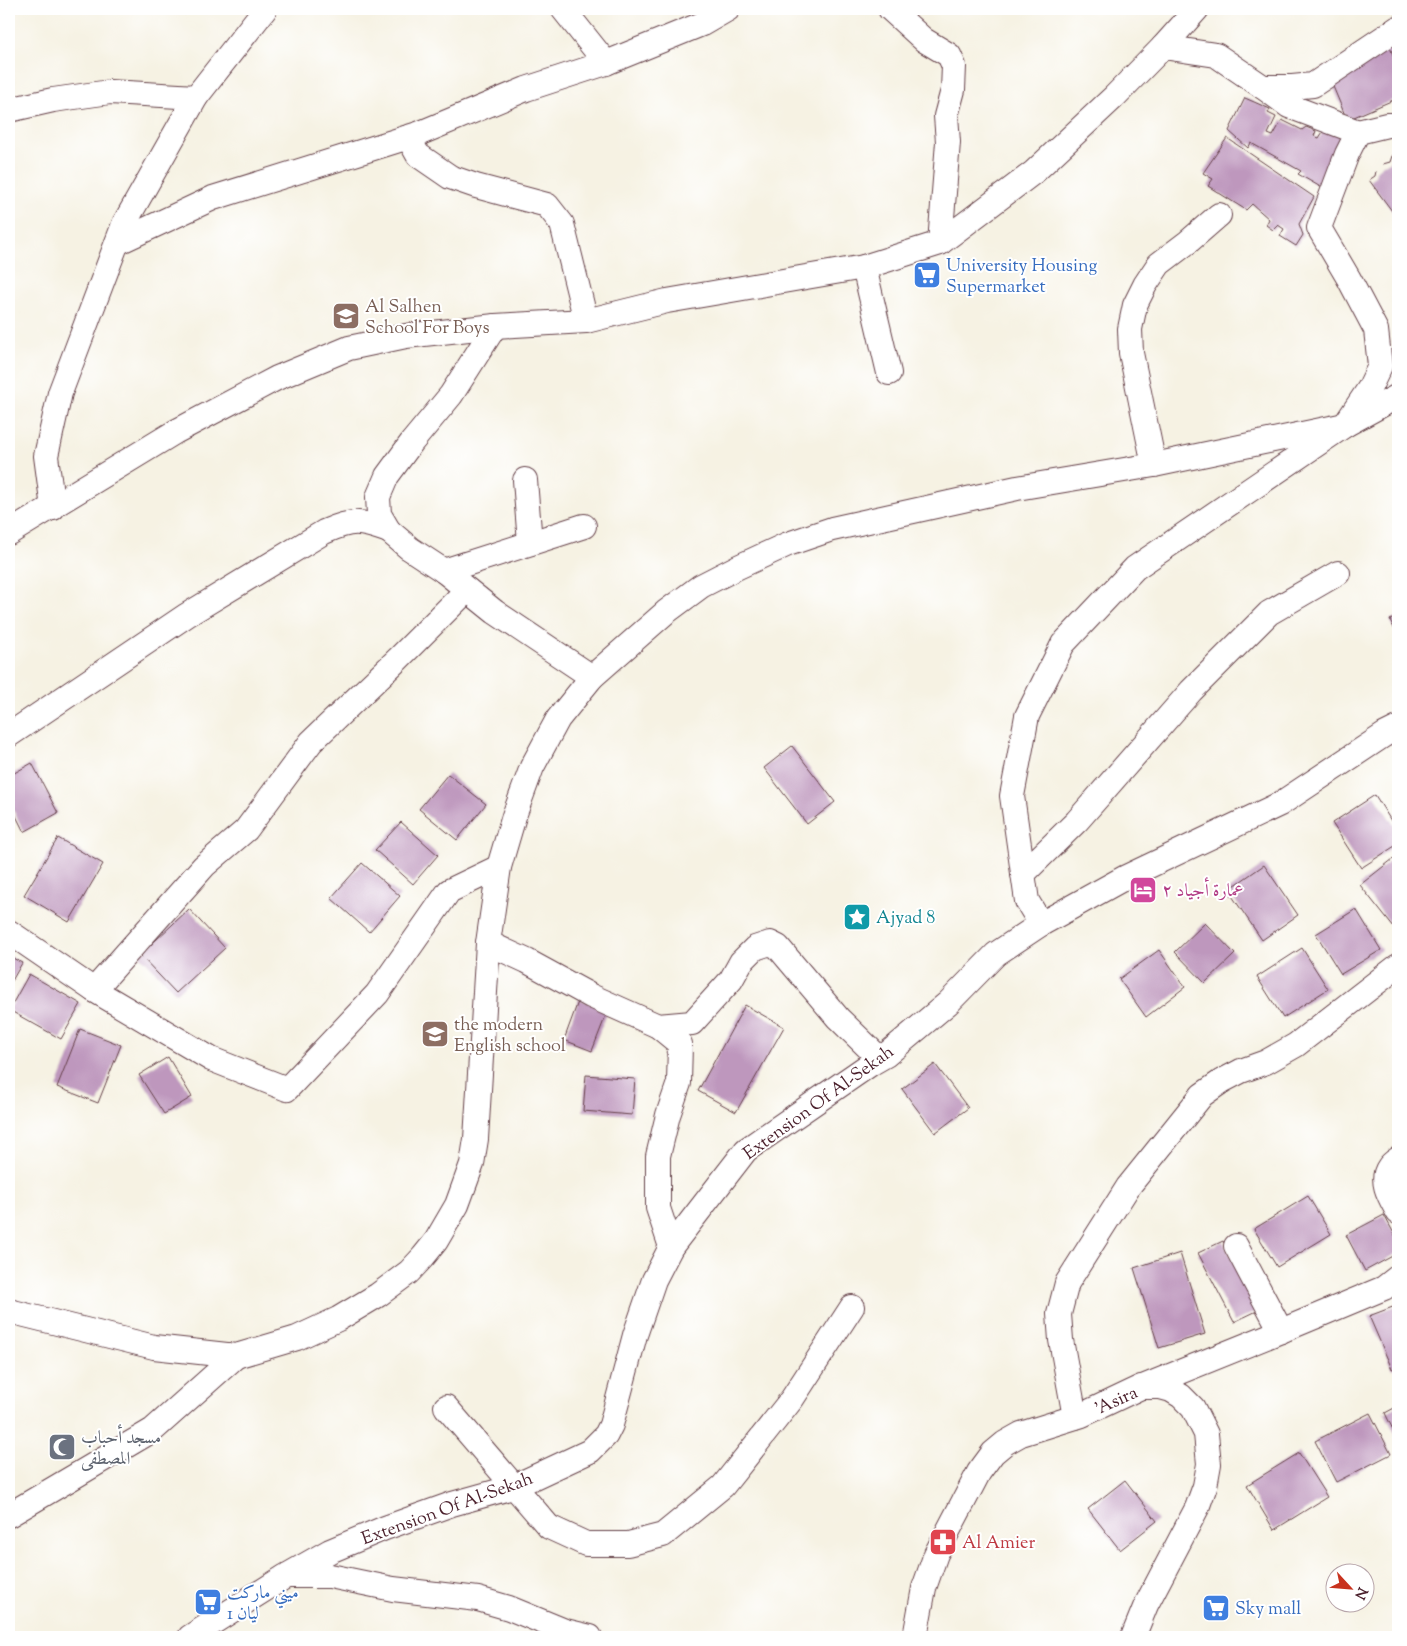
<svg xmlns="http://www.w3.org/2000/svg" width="1407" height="1646" font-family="'Sorts Mill Goudy',Amiri,serif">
  <rect width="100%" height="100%" fill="#fff"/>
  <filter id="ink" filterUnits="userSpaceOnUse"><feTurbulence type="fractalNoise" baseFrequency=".02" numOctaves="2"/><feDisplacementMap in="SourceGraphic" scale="10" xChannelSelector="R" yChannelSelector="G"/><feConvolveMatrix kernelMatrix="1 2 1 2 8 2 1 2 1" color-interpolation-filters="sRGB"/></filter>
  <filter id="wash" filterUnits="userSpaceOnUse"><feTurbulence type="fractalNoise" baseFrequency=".0096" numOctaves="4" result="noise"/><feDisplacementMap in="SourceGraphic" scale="20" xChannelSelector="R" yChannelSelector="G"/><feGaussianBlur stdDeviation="1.12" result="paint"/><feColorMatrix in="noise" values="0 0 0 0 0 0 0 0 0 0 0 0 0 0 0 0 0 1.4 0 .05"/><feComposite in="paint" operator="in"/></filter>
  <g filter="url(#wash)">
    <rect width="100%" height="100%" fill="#f6f2e3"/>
    <g id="blocks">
      <g fill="#be97bd">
        <polygon points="1389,45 1398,67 1398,98 1347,120 1327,72"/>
        <polygon points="1245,98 1270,109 1268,113 1276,117 1268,134 1273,136 1282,120 1302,130 1306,127 1316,131 1314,136 1319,138 1326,127 1352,136 1324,189 1298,174 1301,171 1251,143 1248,148 1229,131"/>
        <polygon points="1227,138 1314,197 1299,224 1303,235 1296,246 1280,236 1284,229 1278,225 1273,230 1266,225 1269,219 1252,204 1246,210 1208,186 1213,179 1203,173"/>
        <polygon points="1398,151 1398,219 1369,180 1375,176 1376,171 1383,164 1390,162 1392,156"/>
        <polygon points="1398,616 1398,636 1390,620"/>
        <polygon points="792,746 835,802 807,824 764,768"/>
        <polygon points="32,763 58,813 24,832 9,802 9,776"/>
        <polygon points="448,774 486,804 457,840 419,809"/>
        <polygon points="1375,795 1398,832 1398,844 1361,868 1332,823"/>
        <polygon points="401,822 438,855 413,884 375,850"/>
        <polygon points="58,838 103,864 69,922 24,895"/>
        <polygon points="1398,855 1398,933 1360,885"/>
        <polygon points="362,863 400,896 369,932 331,898"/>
        <polygon points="1264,865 1298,915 1262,940 1228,890"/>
        <polygon points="189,909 225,948 176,993 140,955"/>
        <polygon points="1356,909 1381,950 1341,974 1316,934"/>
        <polygon points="1205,923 1235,954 1205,983 1175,952"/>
        <polygon points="1302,948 1328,989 1283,1018 1257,977"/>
        <polygon points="1159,950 1185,987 1146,1017 1119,979"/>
        <polygon points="9,956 22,963 9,986"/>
        <polygon points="29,974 81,1004 61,1039 9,1010"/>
        <polygon points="579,999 608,1010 592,1051 564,1040"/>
        <polygon points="745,1005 784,1027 736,1112 698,1091"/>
        <polygon points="80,1029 121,1045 98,1103 57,1087"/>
        <polygon points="168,1057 192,1097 164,1114 139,1075"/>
        <polygon points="935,1064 968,1108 935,1133 902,1089"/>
        <polygon points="586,1075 635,1079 632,1115 583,1111"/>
        <polygon points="1308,1196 1331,1234 1277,1267 1254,1229"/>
        <polygon points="1384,1215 1398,1241 1398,1253 1365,1271 1346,1235"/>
        <polygon points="1223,1241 1259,1310 1234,1322 1198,1253"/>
        <polygon points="1180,1253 1205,1334 1159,1348 1134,1268"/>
        <polygon points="1398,1305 1398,1367 1392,1369 1369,1316"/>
        <polygon points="1398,1406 1398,1440 1385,1413"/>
        <polygon points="1370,1413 1391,1454 1336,1482 1315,1441"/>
        <polygon points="1299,1453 1327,1497 1274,1530 1247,1485"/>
        <polygon points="1125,1480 1157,1521 1120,1550 1088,1509"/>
      </g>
    </g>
  </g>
  <g filter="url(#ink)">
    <use href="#blocks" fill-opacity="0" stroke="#643f47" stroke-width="1"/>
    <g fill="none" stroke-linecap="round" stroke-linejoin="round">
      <g stroke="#643f47" stroke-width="26">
        <g id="minor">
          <polyline points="563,9 606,63"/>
          <polyline points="890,9 924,40 949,55 954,66 953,90 946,116 948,142 940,243"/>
          <polyline points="1163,47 1197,9"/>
          <polyline points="1263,87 1289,106 1358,132"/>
          <polyline points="9,110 53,100 110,92 196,97"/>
          <polyline points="408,137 418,155 450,177 476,186 547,205 562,224 586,321"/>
          <polyline points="117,243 213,198 418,134 526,89 606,63 702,24 728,9"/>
          <polyline points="864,267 889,373"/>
          <polyline points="495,326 451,395 412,442 387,476 378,497 379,514 389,531 409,548 444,571 495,612 592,677"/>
          <polyline points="1154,465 1131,353 1130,329 1135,305 1145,285 1159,264 1188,242 1219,215"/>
          <polyline points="525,480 530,543"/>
          <polyline points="53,508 46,456 60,393 124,224 196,97 265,9"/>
          <polyline points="9,533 175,432 277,378 349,348 406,336 495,326 586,321 667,301 864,267 940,243 1034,172 1114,97 1163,47 1216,55 1263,87 1292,87 1313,85 1398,28"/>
          <polyline points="444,571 584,526"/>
          <path d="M9,735L187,615L324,532C354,519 359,521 389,531"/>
          <polyline points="1023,874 1077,821 1191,691 1269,613 1338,573"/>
          <polyline points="1041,924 1027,901 1012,796 1027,716 1063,644 1135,568 1345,425 1369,389 1380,366 1376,330 1349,279 1319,228 1347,154 1358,132 1387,125 1398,125"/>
          <polyline points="9,932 94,990 211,1059 287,1089 377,994 449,891 499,867"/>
          <polyline points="488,943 527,961 591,996 658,1026 680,1044 679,1083 668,1115 658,1156 658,1208 671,1247"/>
          <polyline points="94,990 204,866 246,830 311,742 398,659 467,590"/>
          <polyline points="658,1026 692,1023 731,980 741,962 755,948 770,943 778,947 838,1018 879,1058"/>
          <path d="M1398,1159C1395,1161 1391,1164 1389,1167C1379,1181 1391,1199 1398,1212"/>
          <polyline points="1236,1246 1281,1331"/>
          <polyline points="9,1311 154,1347 236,1356 297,1338 338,1319 378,1295 409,1272 423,1257 436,1241 457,1205 472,1164 476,1139 488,943 499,867 514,816 532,767 558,719 592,677 666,612 701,586 738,567 788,544 832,529 1017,488 1154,465 1345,425 1398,396"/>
          <polyline points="1145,1386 1281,1331 1384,1288 1398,1277"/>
          <polyline points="446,1407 549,1527 586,1544 628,1544 663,1535 723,1486 792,1399 852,1307"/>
          <polyline points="1075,1417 1061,1340 1059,1314 1067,1283 1128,1187 1202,1095 1222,1081 1241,1071 1266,1062 1296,1045 1398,966"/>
          <polyline points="9,1515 153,1430 236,1356"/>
          <polyline points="288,1576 330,1576 393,1589 478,1599 509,1608 565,1631 590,1637"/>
          <polyline points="190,1637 286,1576 330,1551 385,1528 452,1504 513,1487 590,1451 606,1435 611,1425 635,1335 654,1280 671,1247 746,1150 872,1063 886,1055 948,1003 996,954 1041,924 1126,877 1280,804 1384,735 1398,728"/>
          <polyline points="915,1637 924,1588 936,1554 979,1472 993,1453 1005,1443 1021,1434 1082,1415 1141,1387 1160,1387 1171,1390 1181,1396 1193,1408 1206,1434 1209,1464 1205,1486 1197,1508 1146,1605 1133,1637"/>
        </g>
      </g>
      <use href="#minor" stroke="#fff" stroke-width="24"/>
    </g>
  </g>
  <defs>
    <g id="supermarket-square" transform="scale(1.4375)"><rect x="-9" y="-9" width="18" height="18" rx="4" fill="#3f7fe0" stroke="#fff"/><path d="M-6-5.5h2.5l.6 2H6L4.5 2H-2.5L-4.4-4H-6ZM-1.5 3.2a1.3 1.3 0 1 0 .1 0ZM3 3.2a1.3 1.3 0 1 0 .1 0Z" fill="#fff"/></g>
    <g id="school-square" transform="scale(1.4375)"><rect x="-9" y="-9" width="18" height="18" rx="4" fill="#8d6e63" stroke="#fff"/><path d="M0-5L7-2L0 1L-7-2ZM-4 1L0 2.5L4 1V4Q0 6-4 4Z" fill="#fff"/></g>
    <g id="hotel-square" transform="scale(1.4375)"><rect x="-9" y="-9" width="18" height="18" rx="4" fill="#d1479c" stroke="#fff"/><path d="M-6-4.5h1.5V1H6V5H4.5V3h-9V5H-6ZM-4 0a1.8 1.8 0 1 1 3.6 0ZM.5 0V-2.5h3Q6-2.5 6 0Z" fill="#fff"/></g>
    <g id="sight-square" transform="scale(1.4375)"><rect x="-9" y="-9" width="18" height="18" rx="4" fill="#0f9aa8" stroke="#fff"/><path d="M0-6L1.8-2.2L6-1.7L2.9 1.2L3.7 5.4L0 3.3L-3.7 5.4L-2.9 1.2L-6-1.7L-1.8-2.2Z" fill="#fff"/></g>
    <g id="mosque-square" transform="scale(1.4375)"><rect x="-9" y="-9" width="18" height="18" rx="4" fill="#6b7280" stroke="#fff"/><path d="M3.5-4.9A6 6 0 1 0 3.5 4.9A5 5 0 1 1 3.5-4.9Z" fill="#fff"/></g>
    <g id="pharmacy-square" transform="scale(1.4375)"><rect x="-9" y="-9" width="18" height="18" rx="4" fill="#e0444e" stroke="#fff"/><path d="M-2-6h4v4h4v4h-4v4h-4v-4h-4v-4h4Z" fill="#fff"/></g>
  </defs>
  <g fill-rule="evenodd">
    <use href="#supermarket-square" x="927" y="275"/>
    <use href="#school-square" x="346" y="316"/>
    <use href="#hotel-square" x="1143" y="890"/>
    <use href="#sight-square" x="857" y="917"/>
    <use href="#school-square" x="435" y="1034"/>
    <use href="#mosque-square" x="62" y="1447"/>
    <use href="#pharmacy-square" x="943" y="1542"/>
    <use href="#supermarket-square" x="208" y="1602"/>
    <use href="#supermarket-square" x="1216" y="1608"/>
  </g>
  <g text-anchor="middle" stroke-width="4" stroke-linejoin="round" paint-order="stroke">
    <g font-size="18" fill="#366cbe" stroke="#fff" text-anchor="start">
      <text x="946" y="271">University Housing<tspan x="946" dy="21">Supermarket</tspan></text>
      <text x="227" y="1598">ميني ماركت<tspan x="227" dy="21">ليان 1</tspan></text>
      <text x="1235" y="1614">Sky mall</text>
    </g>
    <g font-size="18" fill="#785e54" stroke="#fff" text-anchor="start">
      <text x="365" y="312">Al Salhen<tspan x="365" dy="21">School For Boys</tspan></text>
      <text x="454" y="1030">the modern<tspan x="454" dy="21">English school</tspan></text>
    </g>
    <g font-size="18" fill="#b23c85" stroke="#fff" text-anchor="start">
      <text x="1162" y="896">عمارة أجياد ٢</text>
    </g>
    <g font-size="18" fill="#0d838f" stroke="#fff" text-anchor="start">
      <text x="876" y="923">Ajyad 8</text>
    </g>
    <g font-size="18" fill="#4a1f2b" stroke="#fff">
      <text transform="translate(818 1102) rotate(-36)" y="6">Extension Of Al-Sekah</text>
      <text transform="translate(1116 1400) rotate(-24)" y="6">'Asira</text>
      <text transform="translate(447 1508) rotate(-20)" y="6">Extension Of Al-Sekah</text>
    </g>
    <g font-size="18" fill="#5b616d" stroke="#fff" text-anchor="start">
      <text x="81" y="1443">مسجد أحباب<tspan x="81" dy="21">المصطفى</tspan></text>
    </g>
    <g font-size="18" fill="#be3a42" stroke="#fff" text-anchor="start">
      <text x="962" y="1548">Al Amier</text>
    </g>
  </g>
  <rect width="1407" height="1646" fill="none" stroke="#fff" stroke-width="30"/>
  <g transform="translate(1350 1588) rotate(116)"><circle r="24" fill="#ffffff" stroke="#b7a5aa"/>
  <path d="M0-4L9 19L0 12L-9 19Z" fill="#c8321e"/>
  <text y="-8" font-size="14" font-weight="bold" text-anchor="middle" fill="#4a1f2b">N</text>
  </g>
</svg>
